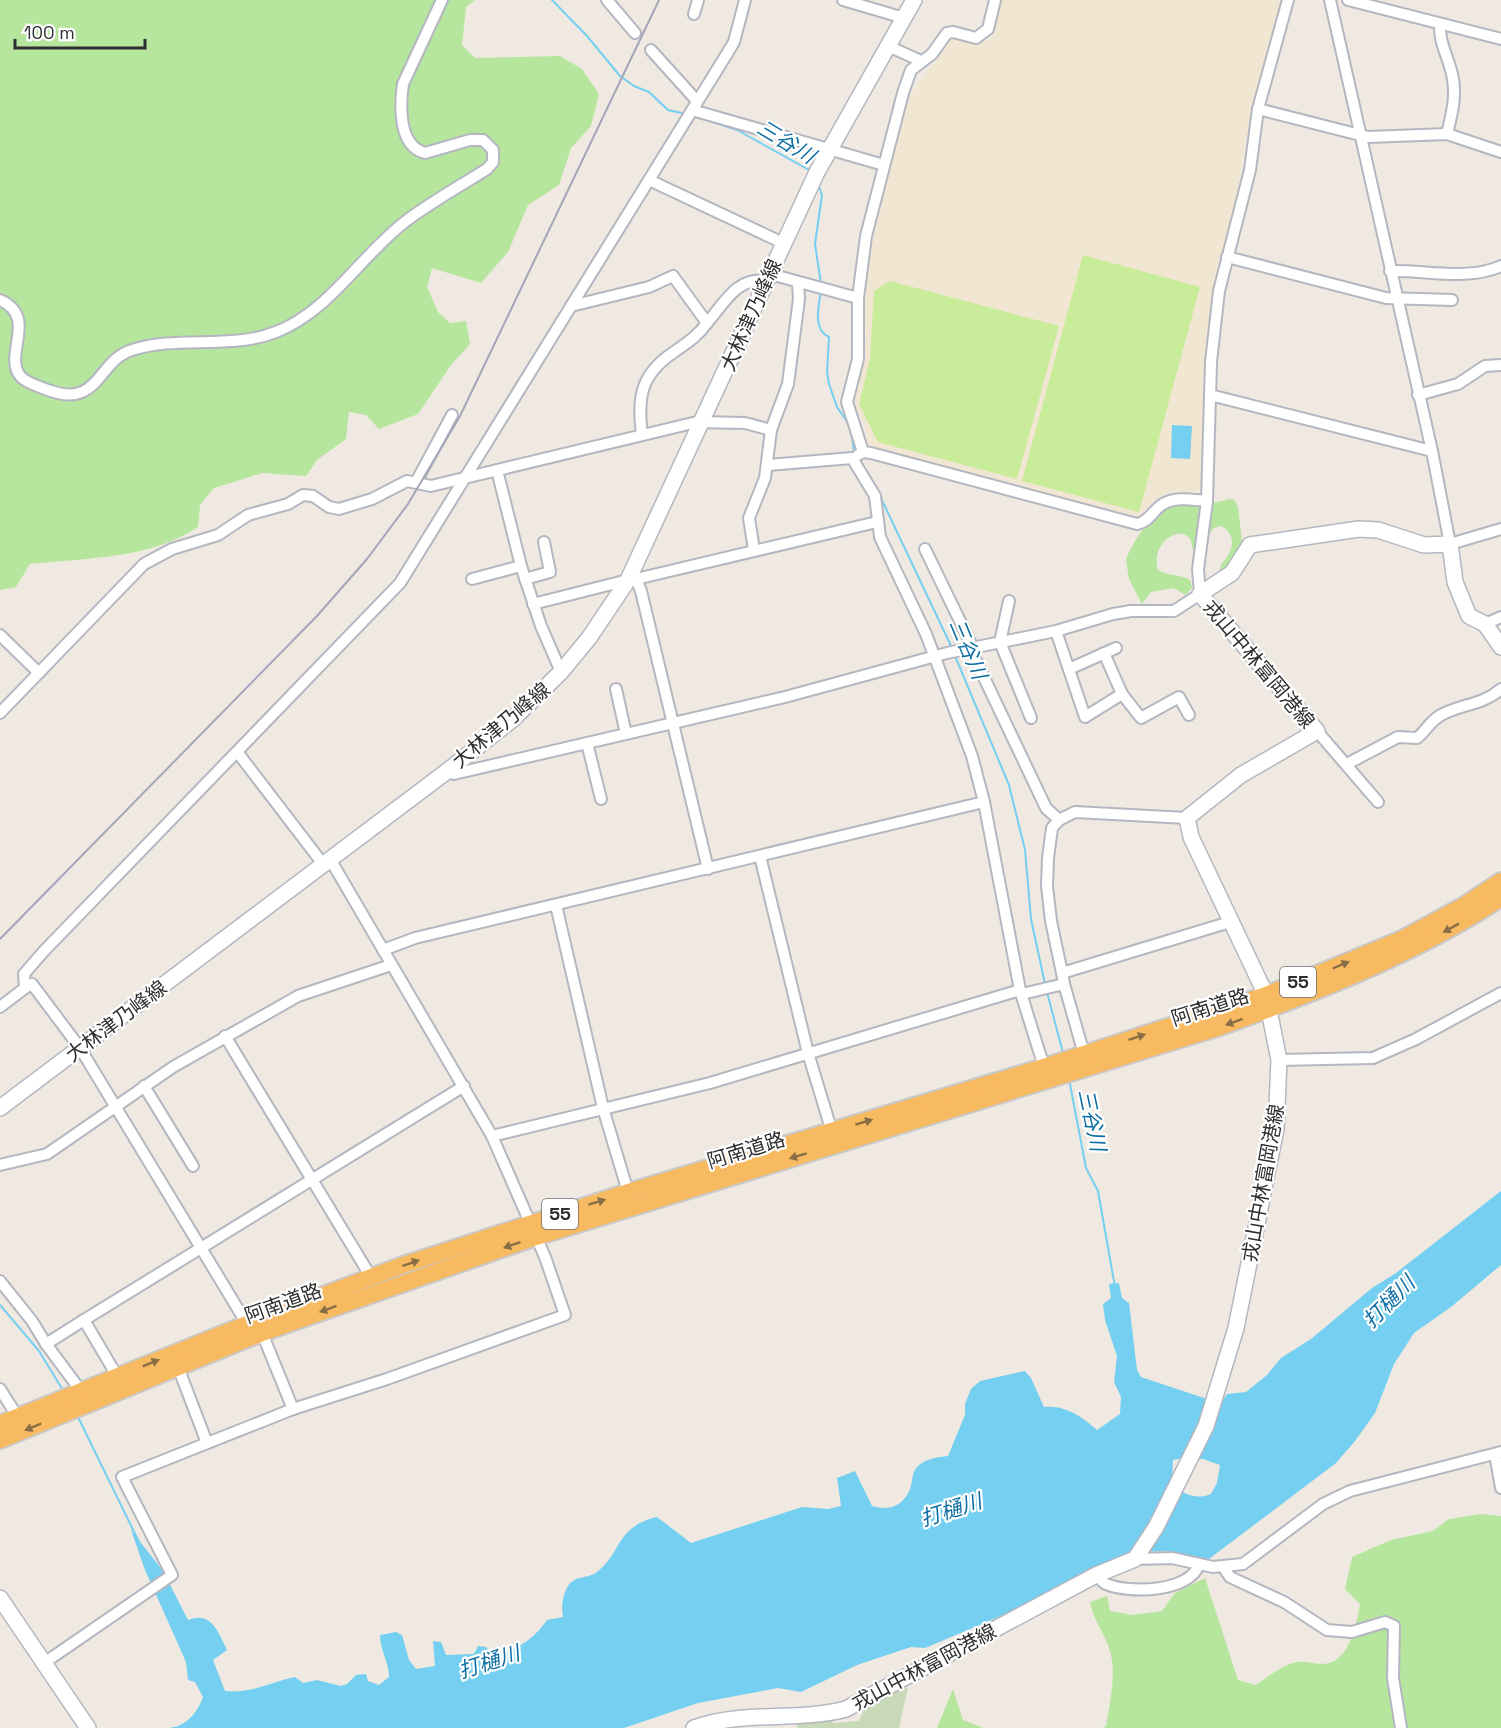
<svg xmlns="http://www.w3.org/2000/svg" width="1501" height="1728" font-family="'Space Grotesk','Noto Sans JP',sans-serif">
  <rect width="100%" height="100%" fill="#efe9e1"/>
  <polygon fill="#f0e6d1" points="1001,0 1280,0 1282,4 1247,133 1235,203 1214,284 1203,389 1201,487 1195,492 1173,491 1157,497 1138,517 868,446 865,425 856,409 855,399 866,357 865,297 873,239 910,95 953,38 976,45 992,38"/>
  <g fill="#b6e59e">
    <path d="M0,0H475L466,7L462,45L475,58L560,56L582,69L599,94L591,126L571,148L559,185L528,205L508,252L481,283L432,268L427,287L438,312L450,323L466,321L470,344L451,365L418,414L379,429L366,415L349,412L346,439L317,460L306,476L262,473L214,488L200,505L198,527C151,559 86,558 30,564L16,587L0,590Z"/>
    <path d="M1229,499L1234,500L1238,507L1242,541L1225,572L1220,570L1221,564C1233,553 1238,535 1221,526L1214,528L1194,553C1192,549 1192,542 1190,539C1180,524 1150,543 1158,570C1169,576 1179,574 1190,580L1192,588L1185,595L1174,588L1151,592L1142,604L1129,579L1126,560C1131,544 1155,507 1173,504C1192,502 1211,506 1229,499Z"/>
    <path d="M1481,1514L1501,1516V1728H1103L1106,1726C1110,1701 1118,1670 1108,1645C1102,1630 1093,1619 1090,1602L1107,1596L1110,1611L1132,1615L1162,1611L1175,1593L1205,1578L1238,1680L1256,1685C1268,1677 1282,1665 1297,1662C1307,1661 1319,1666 1329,1663C1350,1658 1357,1622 1360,1604L1345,1589L1352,1557L1391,1540L1433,1531L1449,1519Z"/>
    <polygon points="953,1689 963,1720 984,1728 937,1728"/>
  </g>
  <polygon fill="#c8d9b8" points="908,1687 899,1728 798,1728 796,1722 832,1718 833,1723 859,1721 867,1703"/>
  <g fill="#c9ec9a">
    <polygon points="1083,255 1200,287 1139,512 1022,481"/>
    <polygon points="890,281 1059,326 1017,479 878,442 859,404 870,359 874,291"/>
  </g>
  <g fill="#75cff0" fill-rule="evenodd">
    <polygon points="1172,425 1192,426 1190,459 1171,458"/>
    <path d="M1501,1191V1265L1451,1307L1414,1333L1394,1364L1375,1413L1355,1441L1336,1463L1209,1559L1167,1551L1130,1552L1001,1616L925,1648L911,1647L857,1665L801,1692L778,1688L698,1703L624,1728H168C186,1727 197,1713 203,1697L195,1682L188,1680L186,1662L145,1570L131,1530L163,1571L188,1620C212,1611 218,1632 227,1650L213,1660L225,1691C250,1694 271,1682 295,1677L303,1683L317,1680L341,1686L347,1684L356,1675L366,1674L368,1681L379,1685L389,1677C389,1662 380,1650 380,1635L396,1632L402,1635L409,1660L416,1669L435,1666L433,1641L441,1642L446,1655L474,1654L478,1646L486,1647L491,1653C516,1652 533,1640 547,1620L563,1617C561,1607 562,1596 568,1586C575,1575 588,1579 597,1572C622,1553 615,1527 657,1517L691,1543L802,1507L828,1509L841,1506L837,1478L855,1471L872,1506C888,1511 903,1507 910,1489C913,1482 911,1474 917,1467C925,1459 937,1457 948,1456L965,1415V1404L971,1389L980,1381L1025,1371L1031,1378L1044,1407C1066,1405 1082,1417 1097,1430L1120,1414L1121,1397L1114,1382L1117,1356L1105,1320L1103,1304L1111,1298L1109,1284L1119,1283L1122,1298L1129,1303L1137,1370L1141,1377L1210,1400H1223L1227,1394L1246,1392L1267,1375L1281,1358L1311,1339L1372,1288L1396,1273ZM1183,1458L1203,1459L1220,1465L1217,1483L1211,1494C1196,1500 1183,1495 1172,1483L1173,1460Z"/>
  </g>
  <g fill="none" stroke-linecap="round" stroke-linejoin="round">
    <g stroke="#75cff0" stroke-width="2">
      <polyline points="552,0 587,36 620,76 634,86 649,92 668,110 686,114"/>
      <polyline points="701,118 737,130 811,171"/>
      <polyline points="818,184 822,195 815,244 821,284"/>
      <path d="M821,290C819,305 812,330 829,337L827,372L829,384L837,407L850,426"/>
      <polyline points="852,435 854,453"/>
      <polyline points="880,496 952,648"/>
      <polyline points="955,656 1009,785 1025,850 1031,919 1045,984"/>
      <polyline points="1047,992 1063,1053"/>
      <polyline points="1069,1079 1086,1168 1098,1191 1115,1287"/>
      <polyline points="0,1305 39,1351 64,1392"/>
      <polyline points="77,1415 139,1542"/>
    </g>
    <g stroke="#b4b7c1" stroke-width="14">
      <g id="minor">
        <polyline points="607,0 635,33"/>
        <polyline points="843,0 904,18"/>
        <polyline points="1330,0 1432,451 1450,544 1501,529"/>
        <polyline points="1348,0 1501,39"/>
        <polyline points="694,14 698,0"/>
        <path d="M1440,24C1439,43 1448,56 1452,74C1457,95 1452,113 1447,134"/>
        <polyline points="888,46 921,61"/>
        <polyline points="651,50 697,101"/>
        <polyline points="1258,109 1368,137 1447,134 1501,152"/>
        <polyline points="692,110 884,165"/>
        <polyline points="649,180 783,243"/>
        <polyline points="1227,257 1386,298 1452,300"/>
        <path d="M1390,271C1426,270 1468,281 1501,266"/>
        <polyline points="770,274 858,298"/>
        <path d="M0,300C39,317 2,356 21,377C27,383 38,386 45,389C100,411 96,361 132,350C178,335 230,350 276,332C330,311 361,255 406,221C431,202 460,186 487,169L493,162V150L483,140H470L425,153C398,146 400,105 403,84L442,0"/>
        <path d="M571,306L649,287L673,276L707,323C724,304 736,277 766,281"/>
        <polyline points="1210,395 1432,451"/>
        <polyline points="1418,395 1458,384 1485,366 1501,365"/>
        <path d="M642,434C637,397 641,374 674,352C687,343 698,336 707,323"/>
        <polyline points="863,452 847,402 858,359 858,298 866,236 903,93 911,70 932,54 947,33 953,32 976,38 988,29 995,0"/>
        <path d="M858,455L863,452L871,453L1137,524C1149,522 1153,510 1163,504C1175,496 1194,500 1207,501"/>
        <polyline points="768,465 852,458 875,496 880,537 926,634 972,756 984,802 1020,990 1044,1067"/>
        <polyline points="497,470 521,566 541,626 561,672"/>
        <polyline points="416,482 452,415"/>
        <polyline points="925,549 973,648"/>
        <polyline points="754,550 749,518 765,478 771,430 788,384 799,299 798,283"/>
        <polyline points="630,577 636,579 641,591 708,869"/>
        <polyline points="472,579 521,566"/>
        <polyline points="525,579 550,572 544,542"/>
        <polyline points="636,579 877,522"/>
        <polyline points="1009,601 1000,642 1031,718"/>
        <polyline points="533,604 628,580"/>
        <polyline points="1485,624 1501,617"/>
        <polyline points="1056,631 1085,717 1122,694"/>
        <polyline points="0,635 39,673"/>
        <polyline points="970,648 1046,808 1059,820"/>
        <polyline points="1104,653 1122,694 1141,718 1179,697 1189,715"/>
        <polyline points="1069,669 1116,648"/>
        <polyline points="616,689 626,734"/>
        <polyline points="0,713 144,564 172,549 218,535 248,515 288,504 303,495 313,496 329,507 339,509 372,499 407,481 431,486 697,422 745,423 771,430"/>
        <polyline points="1317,731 1378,802"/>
        <polyline points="587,743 601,799"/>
        <polyline points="238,753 323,864"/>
        <path d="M1347,764L1398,737L1417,738C1426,731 1430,721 1441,715C1461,704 1483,705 1501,689"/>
        <polyline points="446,772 454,774 785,697 947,653 1056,631 1113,614 1131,611 1174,611 1200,594 1198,569 1207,501 1211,362 1219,291 1250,170 1258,109 1288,0"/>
        <polyline points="760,856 808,1053 832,1132"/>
        <polyline points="556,905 603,1108 628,1192"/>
        <polyline points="383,950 415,938 984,802"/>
        <polyline points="1062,973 1051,921 1047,886 1048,858 1052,828 1059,820 1075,812 1187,818"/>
        <polyline points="1064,984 1062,973 1230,922"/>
        <polyline points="25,988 32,984 80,1048 247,1324 262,1333 293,1409"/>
        <polyline points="1022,994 1064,984 1084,1054"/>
        <polyline points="0,1007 25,988 24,974 44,951 400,583 728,52 734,42 745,0"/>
        <polyline points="225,1036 371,1277"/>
        <polyline points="1279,1060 1373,1058 1416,1039 1501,993"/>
        <polyline points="144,1086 193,1166"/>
        <polyline points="492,1136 710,1083 1020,990"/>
        <polyline points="0,1165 47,1154 173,1067 298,996 391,965"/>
        <polyline points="0,1281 32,1321 46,1344"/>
        <polyline points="178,1367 207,1443"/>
        <polyline points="117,1376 84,1320 464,1086"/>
        <polyline points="0,1389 17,1416"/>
        <polyline points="81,1391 46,1344 84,1320"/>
        <polyline points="1495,1454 1501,1488"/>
        <polyline points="1135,1559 1172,1558 1213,1567 1243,1564 1323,1504 1350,1491 1501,1452"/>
        <polyline points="1224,1568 1230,1577 1284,1602 1327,1630 1352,1632 1385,1622 1394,1626 1393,1678 1401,1728"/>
        <path d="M1096,1575C1099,1578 1103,1583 1106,1584C1130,1594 1191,1592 1199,1564"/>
        <polyline points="44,1663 172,1575 122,1477 293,1409 387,1379 565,1315 545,1257 492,1136 330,859"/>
      </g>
    </g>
    <g stroke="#b4b7c1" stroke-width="18">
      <g id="secondary">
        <polyline points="0,1108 446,772 513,719 561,672 589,638 628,580 817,172 914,0"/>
        <polyline points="0,1598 88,1728"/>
        <path d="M694,1728C742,1710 797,1722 846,1709L1096,1575L1135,1559L1156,1527L1206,1426L1236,1328L1276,1129L1279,1060L1266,995L1191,837L1187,818L1241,775L1317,731L1200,594L1232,573L1250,545L1359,529L1378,530L1424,545L1450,544L1455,582L1469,616L1485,624L1501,647"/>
      </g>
    </g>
    <g stroke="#c9c9c9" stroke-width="20">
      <g id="trunk">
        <polyline points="0,1424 247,1324 403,1265 628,1192 1044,1067 1266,995 1400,940 1463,906 1501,881"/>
        <path d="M0,1440L262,1333L536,1237L1220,1027C1317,992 1414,955 1501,898"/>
      </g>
    </g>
    <use href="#minor" stroke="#fff" stroke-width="10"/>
    <use href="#secondary" stroke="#fff" stroke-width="15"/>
    <use href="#trunk" stroke="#f8ba60" stroke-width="16"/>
    <polyline stroke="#a3a6b8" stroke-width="2" points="0,939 317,616 367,559 408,504 460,416 659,0"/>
  </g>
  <defs><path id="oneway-solid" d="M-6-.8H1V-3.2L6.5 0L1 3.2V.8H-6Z" transform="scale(1.5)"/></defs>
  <g fill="#896d44">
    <use href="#oneway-solid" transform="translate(1451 928) rotate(151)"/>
    <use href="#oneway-solid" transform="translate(1341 965) rotate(-23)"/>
    <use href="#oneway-solid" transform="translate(1234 1022) rotate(160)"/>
    <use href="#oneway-solid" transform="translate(1137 1037) rotate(-18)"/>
    <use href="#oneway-solid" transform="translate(864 1122) rotate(-17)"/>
    <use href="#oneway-solid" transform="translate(798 1156) rotate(163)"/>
    <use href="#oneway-solid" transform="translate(597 1202) rotate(-17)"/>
    <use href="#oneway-solid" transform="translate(512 1245) rotate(161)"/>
    <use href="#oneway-solid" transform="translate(411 1263) rotate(-19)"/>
    <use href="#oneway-solid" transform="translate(328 1309) rotate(160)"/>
    <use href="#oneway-solid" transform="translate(151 1363) rotate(-22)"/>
    <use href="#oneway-solid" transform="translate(33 1427) rotate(157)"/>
  </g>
  <g text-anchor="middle" stroke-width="4.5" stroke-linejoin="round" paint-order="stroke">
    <g fill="#fff" stroke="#6d6d6d" stroke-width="1.5">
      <rect x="1280" y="967" width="36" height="30" rx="4.5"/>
      <rect x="542" y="1199" width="36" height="30" rx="4.5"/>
    </g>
    <g font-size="18" font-weight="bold" fill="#2e2e2e">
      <text x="1298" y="988">55</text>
      <text x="560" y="1220">55</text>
    </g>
    <g font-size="20" fill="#2e2e2e" stroke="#fff">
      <text transform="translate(751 315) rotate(-66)" y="7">大林津乃峰線</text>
      <text transform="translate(1259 664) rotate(50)" y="7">戎山中林富岡港線</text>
      <text transform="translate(501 725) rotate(-40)" y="7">大林津乃峰線</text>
      <text transform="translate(1210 1007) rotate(-18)" y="7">阿南道路</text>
      <text transform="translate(116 1021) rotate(-37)" y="7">大林津乃峰線</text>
      <text transform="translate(746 1150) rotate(-17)" y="7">阿南道路</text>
      <text transform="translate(1263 1183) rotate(-80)" y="7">戎山中林富岡港線</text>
      <text transform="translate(283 1303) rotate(-20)" y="7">阿南道路</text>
      <text transform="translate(924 1667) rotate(-28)" y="7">戎山中林富岡港線</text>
    </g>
    <g font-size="21" font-style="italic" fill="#0d6fa3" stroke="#fff">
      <text transform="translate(786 142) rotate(31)" y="7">三谷川</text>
      <text transform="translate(968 649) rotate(67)" y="7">三谷川</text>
      <text transform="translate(1092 1120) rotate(78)" y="7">三谷川</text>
      <text transform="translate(1389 1302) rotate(-45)" y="7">打樋川</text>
      <text transform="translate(951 1510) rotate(-18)" y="7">打樋川</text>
      <text transform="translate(489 1662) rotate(-18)" y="7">打樋川</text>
    </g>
  </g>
  <path d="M15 39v9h130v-9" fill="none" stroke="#2e2e2e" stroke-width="3"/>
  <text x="24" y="39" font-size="18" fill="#2e2e2e" stroke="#ffffff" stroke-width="4.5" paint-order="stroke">100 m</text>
</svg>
